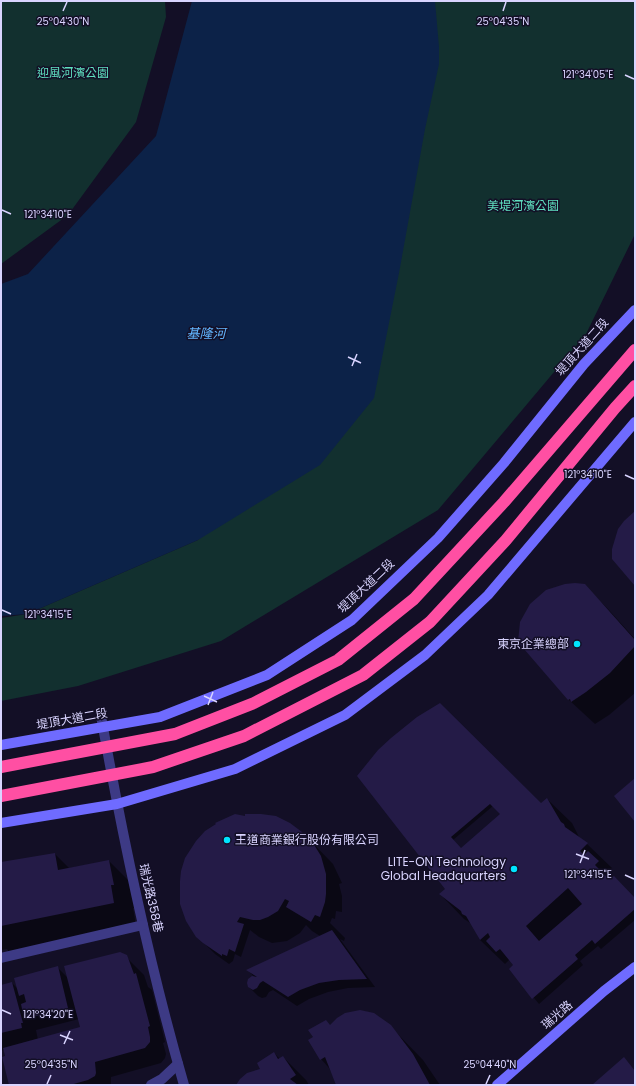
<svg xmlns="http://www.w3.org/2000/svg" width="636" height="1086" font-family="Poppins,'Noto Sans TC',sans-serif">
  <rect width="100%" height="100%" fill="#130f26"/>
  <g fill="#12302f">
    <polygon points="1,1 165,1 166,17 136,122 68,215 1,264"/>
    <polygon points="432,1 635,1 635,234 586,334 438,510 221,641 78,686 1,701 1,618 27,614 198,540"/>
  </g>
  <polygon fill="#0c2248" points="192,1 435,1 439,47 439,64 425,129 399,273 374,398 320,465 198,540 27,614 1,616 1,284 28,274 156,136"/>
  <g fill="#0007" fill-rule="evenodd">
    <polygon points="584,585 608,609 635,639 635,693 609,715 595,724 569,700 519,641"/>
    <path d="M358,776L541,804L547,799L572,823L580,839L587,844L612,868L604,875L635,899V920L601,949L598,946L580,961L583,965L539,1004L510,969L514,965L510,959L505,964L480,940L472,924L464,919L440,894L446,889ZM493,806L501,814L461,850L453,840Z"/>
    <polygon points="302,832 333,864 342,883 339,884 342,896 342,912 336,911 335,919 332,918 330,923 345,938 344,941 340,939 375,987 348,988 328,992 309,999 297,1006 273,990 269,992 266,997 262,998 258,996 249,987 255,978 248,970 320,936 312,931 306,925 300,933 287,941 272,943 259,937 250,930 241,957 235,954 233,961 229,964 215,954 199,938"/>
    <polygon points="55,854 69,868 109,861 132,884 136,908 133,908 136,926 9,952 7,949 1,950 1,863"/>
    <path d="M123,954L144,975L148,987L152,990L165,1042L163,1043L166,1054L165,1058L161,1063L111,1077V1085H10L4,1050L1,1051V986L12,983L18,989L57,967L68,978ZM79,1019L82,1030L38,1040L36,1030Z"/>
    <polygon points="364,1011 378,1016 390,1026 423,1060 440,1085 338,1085 329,1068 321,1059 331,1026"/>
    <polygon points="274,1053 280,1059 283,1057 306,1080 309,1085 237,1085 262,1070"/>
  </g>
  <g fill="#241b47" fill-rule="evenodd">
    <polygon points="635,511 635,586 612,559 612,549 618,529 624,521"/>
    <polygon points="575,583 585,584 635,640 635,646 610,673 586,692 571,702 570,699 568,700 518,642 520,622 530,604 546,590 565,584"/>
    <path d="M440,703L541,803L547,798L561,822L564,824L565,827L588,843L580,851L584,855L588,851L599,861L595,865L609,879L614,876L635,898V909L595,944L592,940L575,955L578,959L532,999L509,969L513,965L500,949L496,952L486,941L490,937L488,933L480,940L466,916L462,914L461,911L439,894L445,889L357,776L378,750L391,738L417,717ZM490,804L500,814L461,848L451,837ZM568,888L582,904L539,941L526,926Z"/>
    <polygon points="635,778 635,822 614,796"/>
    <polygon points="235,814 245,816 245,814 261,814 276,816 290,823 302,832 313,843 321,856 326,874 326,894 325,902 320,917 315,915 311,922 286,907 289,901 285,899 278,911 268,917 260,920 253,920 240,917 237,922 244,924 235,952 229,949 227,956 222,954 222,956 203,943 196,937 186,921 180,904 180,881 181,871 185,858 196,841 205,831 216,824 215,823"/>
    <polygon points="55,853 58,870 109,860 114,885 111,885 114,903 1,926 1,862"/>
    <polygon points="332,930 367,979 339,980 319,983 300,990 288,997 263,981 260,983 257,988 253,990 248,987 247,983 248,979 252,976 257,977 246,970"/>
    <polygon points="120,952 127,955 134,974 136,973 150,1026 148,1027 150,1037 150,1042 145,1048 95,1062 96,1073 95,1076 88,1080 70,1085 9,1085 2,1057 5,1056 3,1048 80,1027 64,966"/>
    <polygon points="58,966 68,1008 24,1019 21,1004 26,1002 24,994 19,996 14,978"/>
    <polygon points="12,982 23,1023 21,1023 22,1028 1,1033 1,985"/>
    <polygon points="360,1010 374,1013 391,1025 413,1054 430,1085 336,1085 325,1057 320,1060 308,1040 313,1037 308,1030 326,1020 330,1025 337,1018 345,1013"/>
    <polygon points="274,1052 278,1059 283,1056 296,1075 290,1079 298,1085 236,1085 240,1079 247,1073 260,1069 257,1063"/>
    <polygon points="624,1057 635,1071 635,1085 592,1085"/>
  </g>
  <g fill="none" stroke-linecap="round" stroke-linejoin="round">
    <g stroke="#3d3a85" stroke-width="10">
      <path d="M101,716C123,840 149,964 184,1085"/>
      <polyline points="1,958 143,925"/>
      <polyline points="151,1085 162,1079 178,1064"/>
    </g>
    <g stroke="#6f6bff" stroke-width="10">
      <polyline points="1,745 160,717 267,675 352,620 438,538 504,463 584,364 635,310"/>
      <polyline points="1,823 117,804 235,769 345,715 425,655 488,595 635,422"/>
      <polyline points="497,1085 604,991 635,967"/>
    </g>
    <g stroke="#ff4fa3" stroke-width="12">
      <polyline points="1,767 175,734 254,703 338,660 414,599 504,502 635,350"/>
      <polyline points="1,796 153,767 244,736 363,675 430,622 506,540 615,408 635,386"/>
    </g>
  </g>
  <path fill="none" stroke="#d9d4ff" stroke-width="1.5" d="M63,11L67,2M503,11L506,2M625,75L634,79M2,210L11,214M348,357L361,363M352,366L357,354M625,475L634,479M2,610L11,614M204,696L217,702M208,705L213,692M576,854L589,859M580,863L585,850M625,875L634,879M2,1010L11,1014M60,1035L73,1040M64,1044L70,1031M47,1084L51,1075M486,1084L490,1075"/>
  <g fill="#00e5ff" stroke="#130f26" stroke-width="1.5">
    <circle cx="577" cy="644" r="4"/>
    <circle cx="227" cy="840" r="4"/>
    <circle cx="514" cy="869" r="4"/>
  </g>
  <g text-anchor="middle" stroke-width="3" stroke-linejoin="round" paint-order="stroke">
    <g font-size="12" fill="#5fe0c0" stroke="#130f26">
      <text x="73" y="77">迎風河濱公園</text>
      <text x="523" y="210">美堤河濱公園</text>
    </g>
    <g font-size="12" fill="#d9d4ff" stroke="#130f26">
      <text transform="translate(582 347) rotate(-48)" y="4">堤頂大道二段</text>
      <text transform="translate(366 586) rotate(-43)" y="4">堤頂大道二段</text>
      <text transform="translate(72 719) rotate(-10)" y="4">堤頂大道二段</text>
      <text transform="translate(151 898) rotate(77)" y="4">瑞光路358巷</text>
      <text transform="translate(557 1015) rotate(-41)" y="4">瑞光路</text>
    </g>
    <g font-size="12" fill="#d9d4ff" stroke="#130f26" text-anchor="end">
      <text x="569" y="648">東京企業總部</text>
      <text x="235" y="844" text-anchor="start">王道商業銀行股份有限公司</text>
      <text x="506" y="866">LITE-ON Technology<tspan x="506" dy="14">Global Headquarters</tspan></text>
    </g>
    <g font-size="13" font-style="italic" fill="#62b6ff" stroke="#130f26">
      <text x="206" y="338">基隆河</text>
    </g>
  </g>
  <g font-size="10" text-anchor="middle" fill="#d9d4ff" stroke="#130f26" stroke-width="3" stroke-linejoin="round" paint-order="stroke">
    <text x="63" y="25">25°04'30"N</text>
    <text x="503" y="25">25°04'35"N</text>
    <text x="588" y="78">121°34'05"E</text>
    <text x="48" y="218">121°34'10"E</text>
    <text x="588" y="478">121°34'10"E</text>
    <text x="48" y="618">121°34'15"E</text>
    <text x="588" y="878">121°34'15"E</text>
    <text x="48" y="1018">121°34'20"E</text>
    <text x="51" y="1068">25°04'35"N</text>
    <text x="490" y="1068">25°04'40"N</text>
  </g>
  <rect width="636" height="1086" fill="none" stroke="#d9d4ff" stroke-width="4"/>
</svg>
